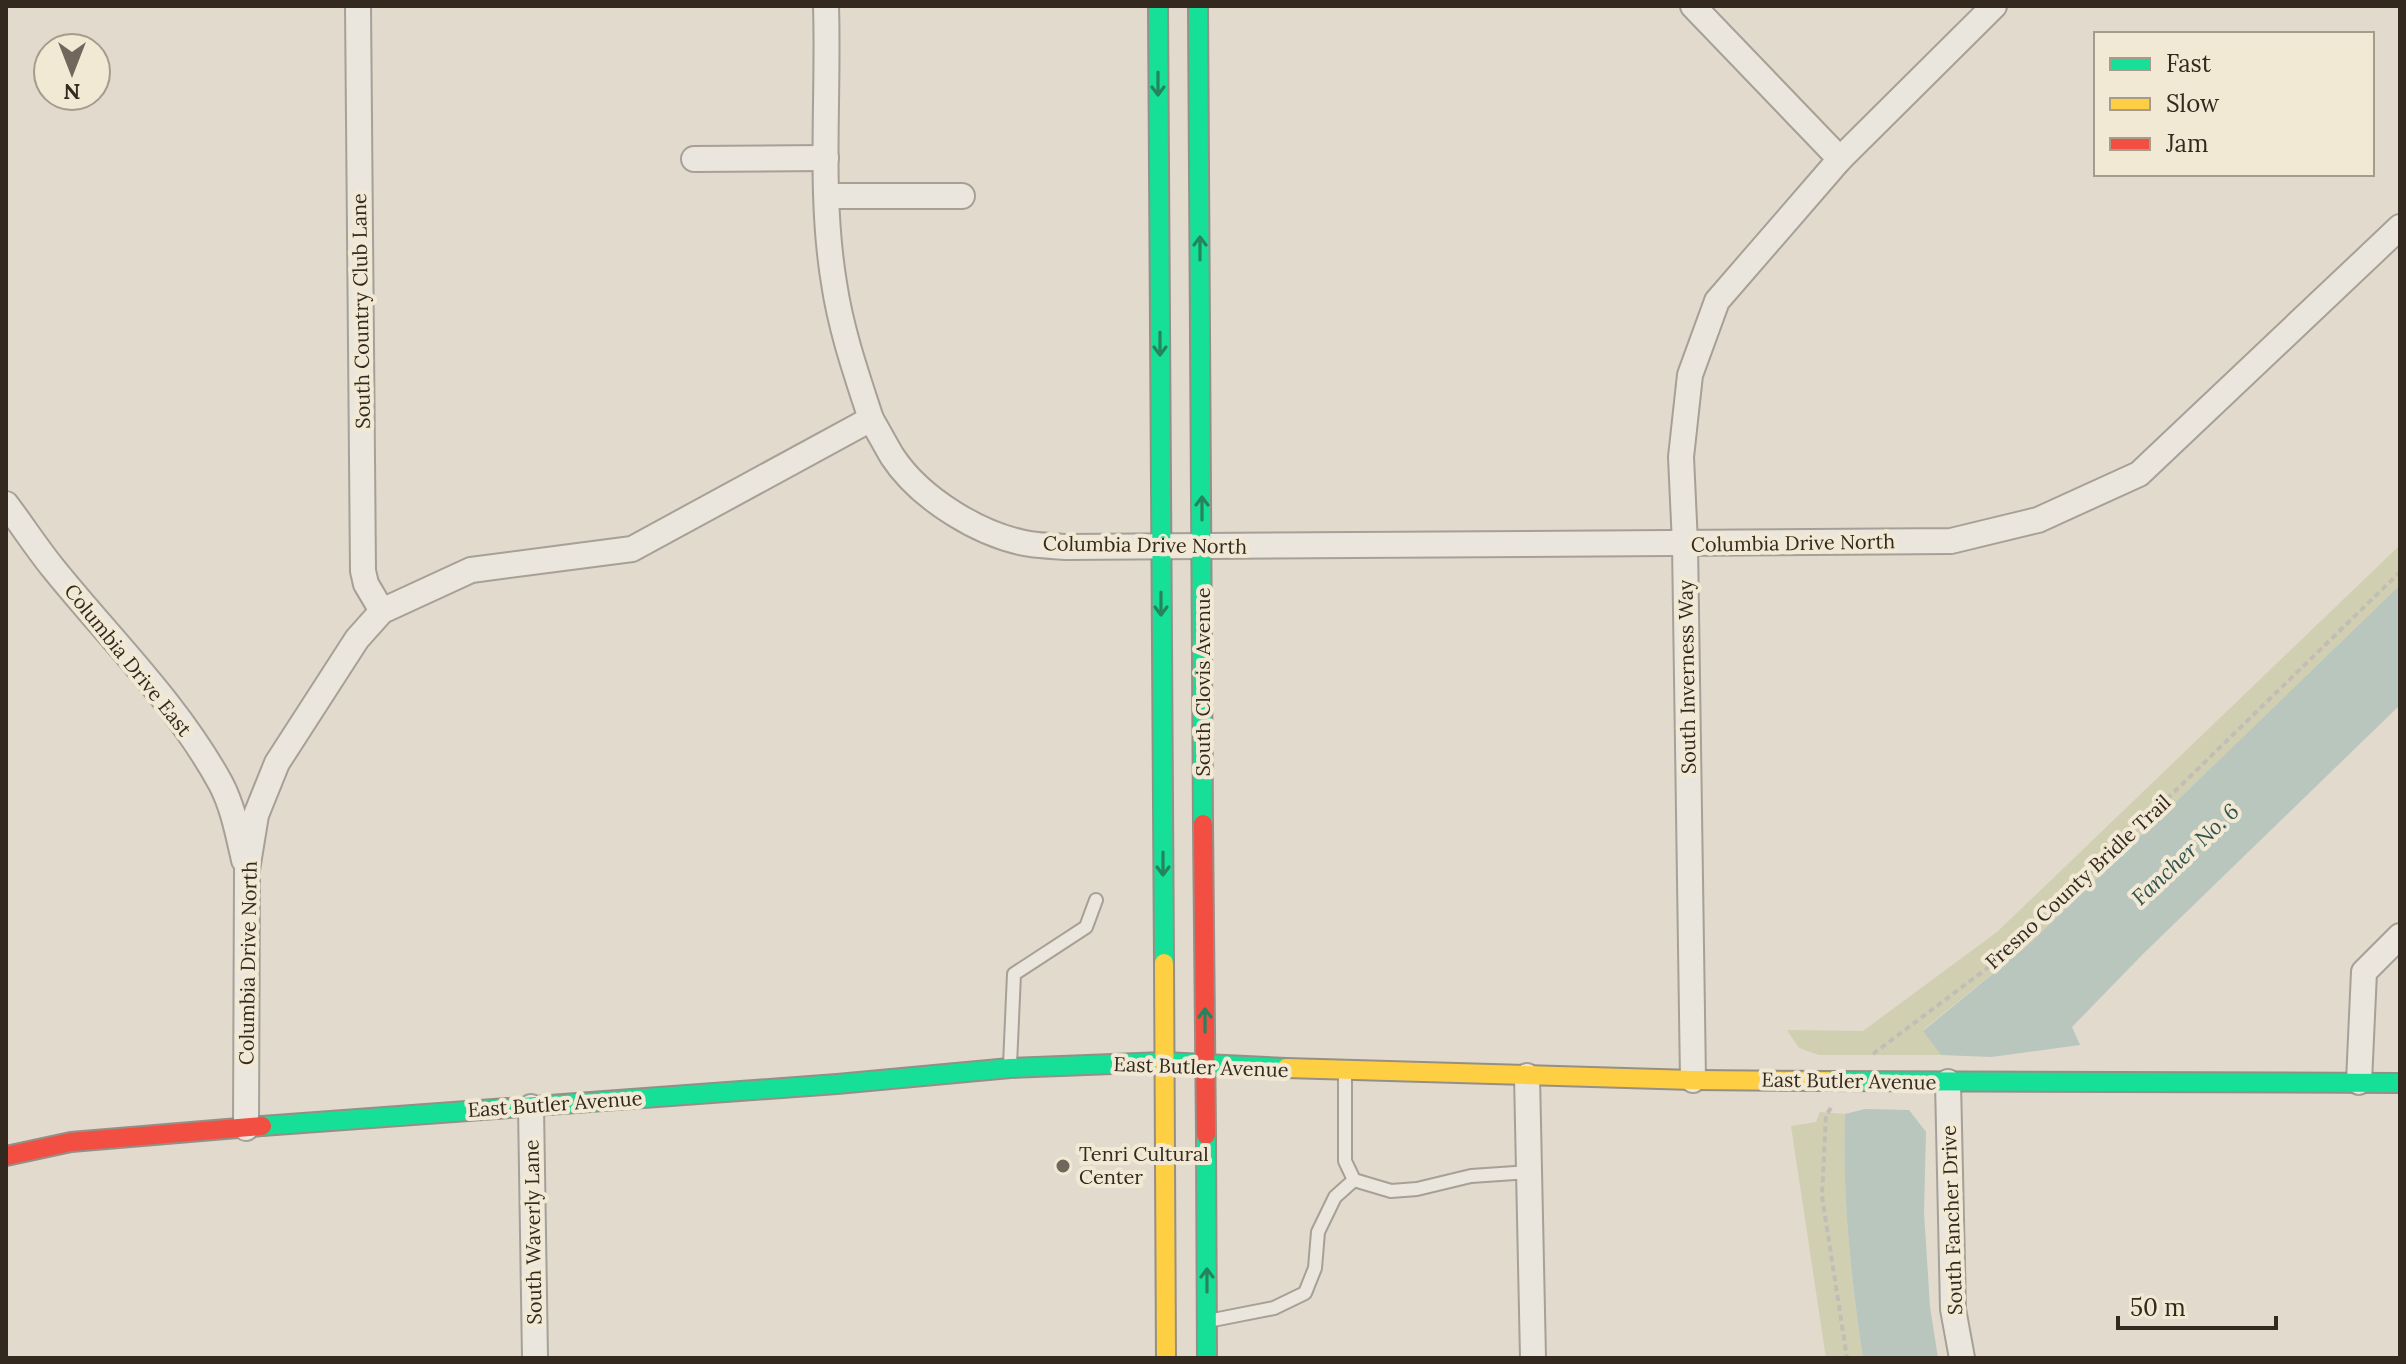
<svg xmlns="http://www.w3.org/2000/svg" width="2406" height="1364" font-family="Lora,serif">
  <rect width="100%" height="100%" fill="#e1dacd"/>
  <g fill="#d0cfb1">
    <polygon points="2400,545 2400,585 2028,945 1923,1030 1941,1055 1819,1055 1799,1048 1787,1030 1863,1031 1997,932"/>
    <path d="M1820,1112L1845,1114C1842,1195 1851,1278 1863,1358H1826L1791,1126L1816,1122Z"/>
  </g>
  <g fill="#b8c6bd">
    <polygon points="2400,585 2400,705 2143,954 2072,1027 2080,1045 1991,1057 1941,1055 1923,1031 2028,945"/>
    <path d="M1865,1109L1909,1110L1926,1132L1924,1212L1930,1307L1938,1358H1863C1851,1278 1842,1195 1845,1114Z"/>
  </g>
  <g fill="none" stroke-linecap="round" stroke-linejoin="round">
    <g stroke="#a6a096" stroke-width="16">
      <g id="lane">
        <polyline points="1010,1065 1014,974 1086,927 1096,900"/>
        <polyline points="1345,1072 1345,1161 1354,1180 1391,1191 1417,1189 1471,1176 1529,1172"/>
        <polyline points="1213,1320 1274,1308 1305,1293 1315,1268 1318,1232 1335,1197 1354,1180"/>
      </g>
    </g>
    <g stroke="#a6a096" stroke-width="28">
      <g id="street">
        <polyline points="358,6 363,571 366,584 382,611"/>
        <path d="M826,6C829,98 819,192 834,283C841,330 856,373 871,419"/>
        <polyline points="1693,6 1840,159"/>
        <polyline points="694,159 826,158"/>
        <polyline points="827,196 962,196"/>
        <path d="M6,504C22,525 36,547 53,568C110,639 177,703 221,784C233,807 238,834 244,860"/>
        <polyline points="1527,1076 1533,1358"/>
        <polyline points="1693,1080 1685,544 1681,457 1690,375 1717,301 1840,159 1994,6"/>
        <polyline points="1948,1082 1953,1309 1962,1358"/>
        <polyline points="2359,1082 2364,972 2400,936"/>
        <polyline points="531,1107 535,1358"/>
        <path d="M246,1128L247,870L256,815L277,763L357,639L382,611L471,570L632,549L871,419C878,431 885,444 892,456C920,499 981,536 1030,544C1043,546 1055,546 1067,547L1951,541L2038,520L2139,474L2400,227"/>
      </g>
    </g>
    <g stroke="#968f86" stroke-width="22">
      <g id="fast">
        <polyline points="1158,6 1164,963"/>
        <polyline points="1198,6 1203,824"/>
        <polyline points="1828,1081 2400,1083"/>
        <polyline points="262,1126 837,1084 1010,1068 1164,1062 1286,1068"/>
        <polyline points="1206,1135 1207,1358"/>
      </g>
    </g>
    <g stroke="#968f86" stroke-width="22">
      <g id="slow">
        <polyline points="1164,963 1166,1358"/>
        <polyline points="1286,1068 1693,1080 1828,1081"/>
      </g>
    </g>
    <g stroke="#968f86" stroke-width="22">
      <g id="jam">
        <polyline points="1203,824 1206,1135"/>
        <polyline points="6,1156 71,1142 262,1126"/>
      </g>
    </g>
    <g stroke="#c2bdb5" stroke-width="4" stroke-dasharray="6 4" stroke-linecap="butt">
      <polyline points="1873,1054 2014,948 2400,572"/>
      <polyline points="1831,1108 1826,1115 1822,1196 1847,1358"/>
    </g>
    <use href="#lane" stroke="#eae6de" stroke-width="12"/>
    <use href="#street" stroke="#eae6de" stroke-width="24"/>
    <use href="#fast" stroke="#16e098" stroke-width="18"/>
    <use href="#slow" stroke="#ffcf43" stroke-width="18"/>
    <use href="#jam" stroke="#f24e42" stroke-width="18"/>
  </g>
  <defs><path id="oneway-shaft" d="M-6 0H5M1.5-3L5.5 0L1.5 3" fill="none" stroke-width="1.6" stroke-linecap="round" stroke-linejoin="round" transform="scale(2)"/></defs>
  <g stroke="#25845c">
    <use href="#oneway-shaft" transform="translate(1158 84) rotate(90)"/>
    <use href="#oneway-shaft" transform="translate(1200 248) rotate(-90)"/>
    <use href="#oneway-shaft" transform="translate(1160 344) rotate(90)"/>
    <use href="#oneway-shaft" transform="translate(1202 508) rotate(-90)"/>
    <use href="#oneway-shaft" transform="translate(1161 604) rotate(90)"/>
    <use href="#oneway-shaft" transform="translate(1163 864) rotate(90)"/>
    <use href="#oneway-shaft" transform="translate(1205 1020) rotate(-90)"/>
    <use href="#oneway-shaft" transform="translate(1207 1280) rotate(-90)"/>
  </g>
  <circle fill="#71675c" stroke="#f2e9d4" stroke-width="3" cx="1063" cy="1166" r="8"/>
  <g text-anchor="middle" stroke-width="8" stroke-linejoin="round" paint-order="stroke">
    <g font-size="20" fill="#34291f" stroke="#f2e9d4">
      <text transform="translate(361 311) rotate(-91)" y="7">South Country Club Lane</text>
      <text transform="translate(1793 543) rotate(-1)" y="7">Columbia Drive North</text>
      <text transform="translate(1145 545) rotate(1)" y="7">Columbia Drive North</text>
      <text transform="translate(128 660) rotate(51)" y="7">Columbia Drive East</text>
      <text transform="translate(1687 677) rotate(-91)" y="7">South Inverness Way</text>
      <text transform="translate(1203 682) rotate(-90)" y="7">South Clovis Avenue</text>
      <text transform="translate(2078 882) rotate(-43)" y="7">Fresno County Bridle Trail</text>
      <text transform="translate(248 963) rotate(-89)" y="7">Columbia Drive North</text>
      <text transform="translate(1201 1067) rotate(2)" y="7">East Butler Avenue</text>
      <text transform="translate(1849 1081) rotate(1)" y="7">East Butler Avenue</text>
      <text transform="translate(555 1104) rotate(-4)" y="7">East Butler Avenue</text>
      <text transform="translate(1952 1220) rotate(-92)" y="7">South Fancher Drive</text>
      <text transform="translate(533 1232) rotate(-91)" y="7">South Waverly Lane</text>
    </g>
    <g font-size="20" fill="#34291f" stroke="#f2e9d4" text-anchor="start">
      <text x="1079" y="1161">Tenri Cultural<tspan x="1079" dy="23">Center</tspan></text>
    </g>
    <g font-size="22" font-style="italic" fill="#305250" stroke="#f2e9d4">
      <text transform="translate(2185 854) rotate(-43)" y="8">Fancher No. 6</text>
    </g>
  </g>
  <rect width="2406" height="1364" fill="none" stroke="#34291f" stroke-width="16"/>
  <rect x="2094" y="32" width="280" height="144" fill="#f2e9d4" stroke="#a69c8c" stroke-width="2"/>
  <rect x="2110" y="58" width="40" height="12" fill="#16e098" stroke="#a69c8c" stroke-width="2"/>
  <text x="2166" y="72" font-size="24" fill="#34291f">Fast</text>
  <rect x="2110" y="98" width="40" height="12" fill="#ffcf43" stroke="#a69c8c" stroke-width="2"/>
  <text x="2166" y="112" font-size="24" fill="#34291f">Slow</text>
  <rect x="2110" y="138" width="40" height="12" fill="#f24e42" stroke="#a69c8c" stroke-width="2"/>
  <text x="2166" y="152" font-size="24" fill="#34291f">Jam</text>
  <g transform="translate(72 72) rotate(180)"><circle r="38" fill="#f2e9d4" stroke="#a69c8c" stroke-width="2"/>
  <path d="M0-6L14 30L0 20L-14 30Z" fill="#71675c"/>
  <text y="-12" font-size="22" font-weight="bold" text-anchor="middle" fill="#34291f">N</text>
  </g>
  <path d="M2118 1316v12h158v-12" fill="none" stroke="#34291f" stroke-width="4"/>
  <text x="2130" y="1316" font-size="24" fill="#34291f" stroke="#f2e9d4" stroke-width="6" paint-order="stroke">50 m</text>
</svg>
